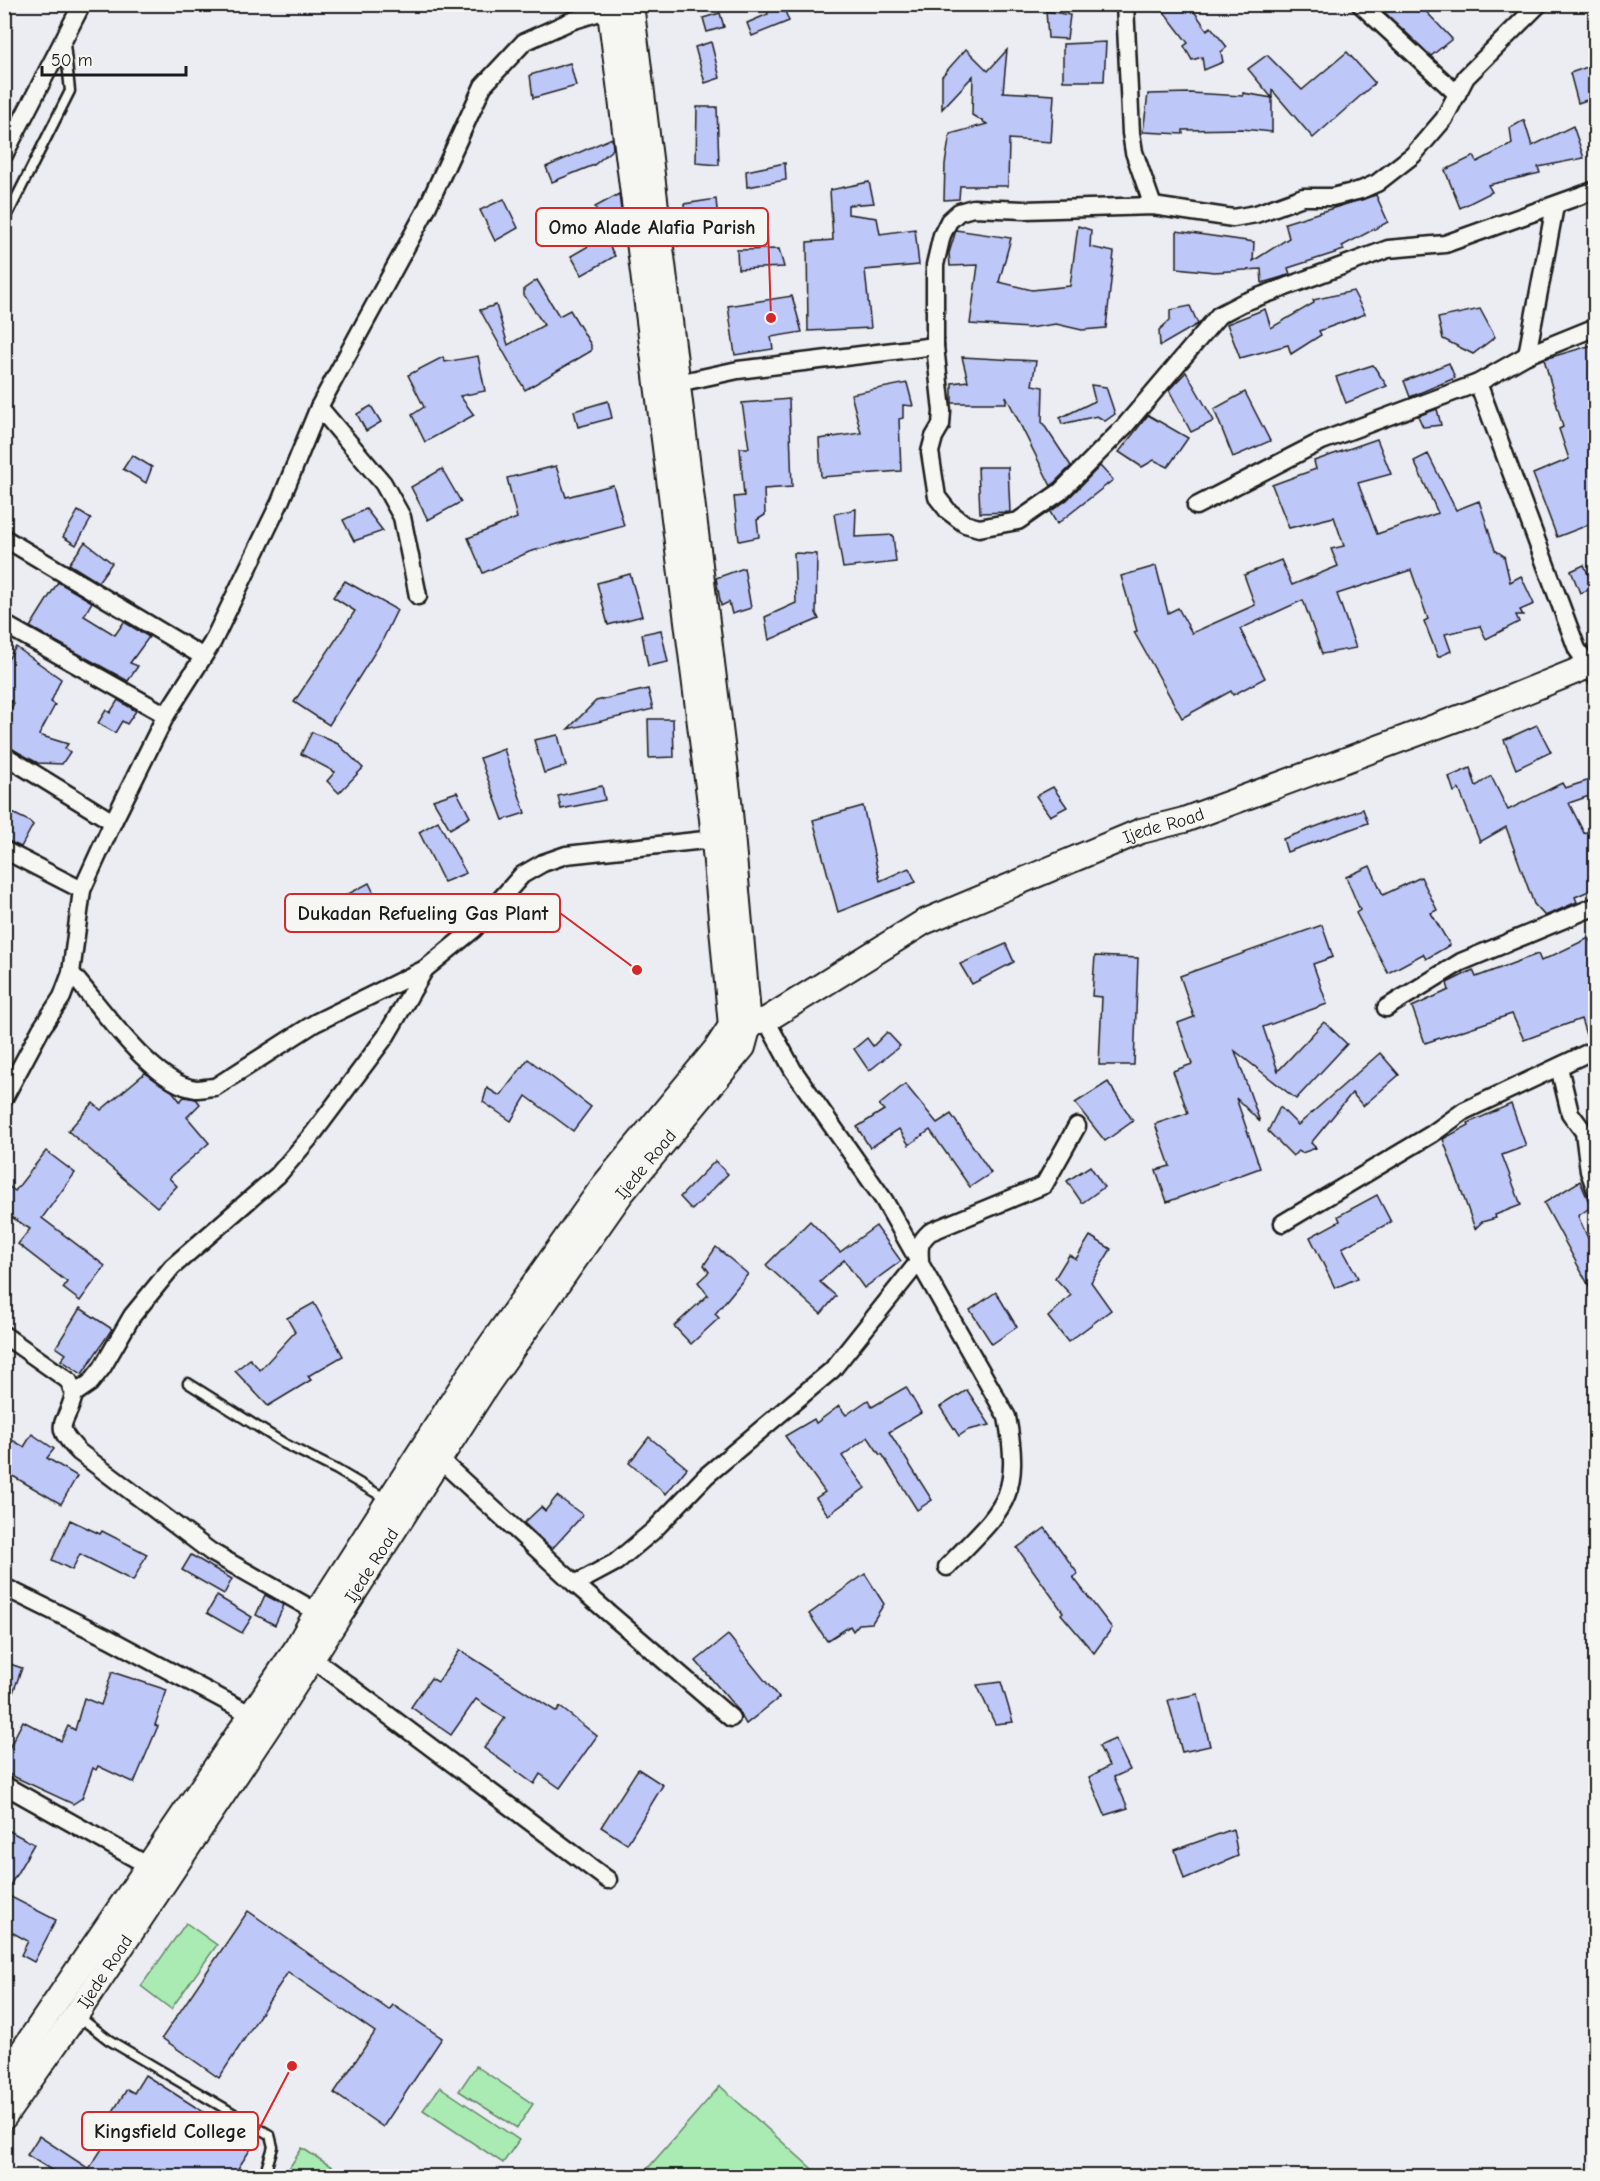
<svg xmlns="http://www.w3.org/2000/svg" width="1600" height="2181" font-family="'Comic Neue',sans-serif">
  <rect width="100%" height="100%" fill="#ebedf3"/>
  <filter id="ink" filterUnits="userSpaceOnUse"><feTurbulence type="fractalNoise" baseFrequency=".0167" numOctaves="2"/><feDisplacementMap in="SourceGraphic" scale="12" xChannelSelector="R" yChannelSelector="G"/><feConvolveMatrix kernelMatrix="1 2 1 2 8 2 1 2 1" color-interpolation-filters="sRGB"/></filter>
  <g filter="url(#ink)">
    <g fill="#aaebb3" stroke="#638468" stroke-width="1.5">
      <polygon points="186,1923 217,1945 171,2009 141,1986"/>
      <polygon points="476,2066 533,2104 517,2128 459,2091"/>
      <polygon points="720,2086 820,2176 821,2176 641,2176"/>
      <polygon points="440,2087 519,2140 503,2163 423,2110"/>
      <polygon points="302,2148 346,2176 284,2176"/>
    </g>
    <g fill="#bdc7f8" stroke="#1c1c1c" stroke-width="1.5">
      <polygon points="766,4 782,4 789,21 752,36 747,23 768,14"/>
      <polygon points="1158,4 1189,4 1207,30 1211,27 1227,47 1221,52 1223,62 1204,70 1202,57 1192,60 1184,46 1188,43"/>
      <polygon points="1376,4 1419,4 1452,39 1431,56"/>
      <polygon points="1046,11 1070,15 1067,39 1048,38"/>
      <polygon points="720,13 724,27 707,32 703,18"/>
      <polygon points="711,42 720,78 705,83 695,47"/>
      <polygon points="1106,42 1104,81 1063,81 1063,44"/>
      <polygon points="966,49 988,71 1007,50 1003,92 1054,95 1051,142 1009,139 1008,186 960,186 959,199 944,200 945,164 950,134 987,124 972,115 973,76 942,109 942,76"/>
      <polygon points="1347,52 1375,83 1313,138 1272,90 1272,98 1248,69 1267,55 1302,90"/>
      <polygon points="570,63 576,86 533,98 530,75"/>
      <polygon points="1596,64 1596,97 1578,103 1570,73"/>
      <polygon points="1190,93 1243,96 1243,93 1272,98 1272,132 1242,129 1183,130 1183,134 1143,132 1148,94"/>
      <polygon points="697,107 717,107 719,165 696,163"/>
      <polygon points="1524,120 1532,146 1573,126 1584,158 1538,167 1540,173 1488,185 1492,192 1460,208 1445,170 1474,156 1477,162 1512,144 1510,128"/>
      <polygon points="612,138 613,149 594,165 552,182 546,167"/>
      <polygon points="785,163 786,180 747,187 746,171"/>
      <polygon points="869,182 874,203 848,205 848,214 877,218 880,234 915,229 919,265 865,270 871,328 808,331 807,242 833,240 830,190"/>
      <polygon points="619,194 623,226 609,233 595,207"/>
      <polygon points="1376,195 1388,222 1342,246 1344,250 1288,268 1290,274 1282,277 1262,283 1261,269 1214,272 1177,268 1177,231 1254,242 1253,261 1289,238 1285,223"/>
      <polygon points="504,199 518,228 495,241 480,210"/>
      <polygon points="716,199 720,243 686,242 684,204"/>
      <polygon points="1078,226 1091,230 1090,247 1114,252 1106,328 1082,330 1056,324 1029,328 970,324 978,265 950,266 949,253 956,230 1011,238 999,282 1032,290 1070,286"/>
      <polygon points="604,237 615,256 582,275 571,256"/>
      <polygon points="779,249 784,267 738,269 737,250"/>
      <polygon points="537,280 559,316 570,310 591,345 591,351 525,390 480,310 496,305 508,345 544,325 524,295 524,289"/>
      <polygon points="1353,291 1365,314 1319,331 1321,335 1291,354 1288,345 1240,358 1227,324 1265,309 1271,328 1314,303 1313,300"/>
      <polygon points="792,296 802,332 771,337 773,349 735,355 728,306"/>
      <polygon points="1190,306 1198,324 1160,346 1159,330 1170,320 1170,310"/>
      <polygon points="1480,309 1495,337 1473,354 1443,339 1438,318"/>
      <polygon points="1596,344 1596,522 1557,537 1533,474 1569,459 1559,429 1563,427 1544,359"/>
      <polygon points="478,356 485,391 460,396 474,415 425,442 412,415 424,407 408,375 443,357 445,362"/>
      <polygon points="962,357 1036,361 1032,385 1043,387 1042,422 1071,466 1051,486 1006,396 1006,403 952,403 952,383 968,381"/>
      <polygon points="1449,363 1455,378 1410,397 1404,381"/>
      <polygon points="1373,365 1387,386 1346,403 1336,377"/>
      <polygon points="1186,372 1214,421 1191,432 1169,390"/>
      <polygon points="907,383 913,406 903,405 903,418 899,419 901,471 821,477 819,439 861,433 851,394"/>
      <polygon points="1091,385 1106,387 1115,414 1105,421 1097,416 1062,424 1060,418 1095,401"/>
      <polygon points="1245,392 1270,441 1233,457 1214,409"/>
      <polygon points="789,399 792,487 764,489 765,515 757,520 759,537 739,541 734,497 744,496 740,448 749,448 742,403"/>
      <polygon points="608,401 612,418 578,427 574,411"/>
      <polygon points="371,406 381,422 366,431 357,414"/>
      <polygon points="1437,409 1441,425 1423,427 1418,416"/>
      <polygon points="1148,415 1188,438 1168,467 1154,460 1142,467 1119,452"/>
      <polygon points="1377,439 1391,474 1358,483 1377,534 1438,513 1414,461 1428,454 1456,510 1479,501 1495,550 1504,556 1510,582 1521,576 1534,604 1520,610 1523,615 1516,615 1519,622 1486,639 1480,626 1445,634 1451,651 1438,657 1424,621 1428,619 1411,570 1337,594 1356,648 1322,654 1303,600 1240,629 1265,678 1233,695 1231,691 1182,718 1134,632 1137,631 1121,576 1156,566 1168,613 1178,608 1192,633 1255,605 1244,575 1281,560 1292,585 1338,566 1331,549 1344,546 1334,517 1289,528 1272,485 1316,469 1314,461"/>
      <polygon points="132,455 152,467 146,483 123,469"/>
      <polygon points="556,466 566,497 613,485 624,526 529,552 483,573 468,538 517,518 507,478"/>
      <polygon points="1100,466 1113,480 1057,524 1050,512 1067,500"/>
      <polygon points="978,467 1008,467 1010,512 980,513"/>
      <polygon points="442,469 461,502 428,520 411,487"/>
      <polygon points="366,509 383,531 354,541 343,520"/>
      <polygon points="856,509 855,537 893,535 896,562 843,568 834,514"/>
      <polygon points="78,511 91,519 76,545 63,537"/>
      <polygon points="85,542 112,563 98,582 69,564"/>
      <polygon points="794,553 817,554 816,613 819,619 769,640 765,617 796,603"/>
      <polygon points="1584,565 1594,588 1580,593 1571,571"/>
      <polygon points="744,568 751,608 732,614 729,602 721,606 716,578"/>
      <polygon points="630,574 642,616 608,625 597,583"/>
      <polygon points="345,581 397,610 382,641 329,725 294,702 355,611 333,597"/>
      <polygon points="58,582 92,602 84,616 115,635 124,622 149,637 130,663 138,666 128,681 30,627"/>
      <polygon points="661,630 668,662 648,666 642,634"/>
      <polygon points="16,647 61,679 51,702 55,705 39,735 68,744 65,748 70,752 62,764 38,763 4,745 4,720 14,703 4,699 4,665"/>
      <polygon points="648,689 653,709 568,729 596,701"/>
      <polygon points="118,700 136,711 127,724 122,721 115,733 98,723 106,710 110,713"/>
      <polygon points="648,719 673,719 674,757 649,758"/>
      <polygon points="1537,725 1551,752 1516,769 1504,740"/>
      <polygon points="312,732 338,744 363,768 339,793 327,781 335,772 301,754"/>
      <polygon points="558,735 566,766 544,773 534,740"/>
      <polygon points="504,749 525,813 503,820 480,758"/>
      <polygon points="1470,768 1476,786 1491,776 1508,810 1562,783 1565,788 1590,780 1595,794 1569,803 1584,833 1596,828 1596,888 1575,897 1577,902 1545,916 1534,904 1506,827 1480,842 1459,789 1454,792 1449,777"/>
      <polygon points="602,786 605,800 561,809 558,796"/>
      <polygon points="1053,787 1067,807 1050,816 1036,796"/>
      <polygon points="457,792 470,817 450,829 433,800"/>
      <polygon points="863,806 880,881 909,868 916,882 838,912 813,820"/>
      <polygon points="4,809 29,821 33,825 21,847 4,839"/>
      <polygon points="1363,809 1368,823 1287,852 1283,839"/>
      <polygon points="438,821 466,873 444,882 419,832"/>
      <polygon points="1370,866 1383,895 1421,877 1437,910 1431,913 1450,945 1426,959 1423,954 1388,973 1356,913 1360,910 1346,877"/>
      <polygon points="369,883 383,912 344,932 329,904"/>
      <polygon points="1322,925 1333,957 1313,964 1327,1004 1263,1027 1278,1071 1324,1022 1347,1044 1296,1099 1235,1051 1260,1122 1236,1098 1260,1168 1167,1202 1156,1170 1170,1166 1155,1124 1188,1113 1173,1071 1192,1064 1178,1023 1194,1017 1180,976"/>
      <polygon points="1589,938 1596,952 1596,1039 1588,1041 1581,1019 1524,1040 1512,1014 1425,1043 1412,1007 1449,990 1447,983 1473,970 1476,977 1538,954 1541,961"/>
      <polygon points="1006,944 1014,962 972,984 960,964"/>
      <polygon points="1095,956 1138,958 1134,1065 1099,1065 1102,997 1092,996"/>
      <polygon points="887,1032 900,1046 869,1071 854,1049 867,1038 873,1046"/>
      <polygon points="1380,1053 1399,1075 1363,1106 1352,1093 1311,1143 1316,1148 1302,1153 1298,1151 1293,1156 1268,1131 1280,1107 1298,1125"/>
      <polygon points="528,1059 591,1107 573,1131 526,1096 511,1121 483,1102 487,1088 500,1096"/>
      <polygon points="145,1073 173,1092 180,1101 184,1097 196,1099 200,1104 187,1117 209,1143 169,1178 177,1186 157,1207 68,1131 93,1103 101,1110"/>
      <polygon points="1108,1082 1133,1121 1105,1141 1075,1103"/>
      <polygon points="905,1084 937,1123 951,1114 991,1173 970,1187 930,1130 909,1145 899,1129 870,1148 857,1127 884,1110 879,1105"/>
      <polygon points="1511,1104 1526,1146 1502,1155 1521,1205 1495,1215 1496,1218 1482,1222 1475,1229 1443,1139 1469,1125 1468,1123"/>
      <polygon points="46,1151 75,1173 42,1218 105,1266 80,1301 63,1288 67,1282 18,1244 30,1229 4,1212 4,1183 15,1191"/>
      <polygon points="715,1161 728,1174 692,1210 680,1197"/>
      <polygon points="1090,1166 1104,1187 1082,1203 1067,1181"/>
      <polygon points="1580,1181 1591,1207 1578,1216 1596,1256 1596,1299 1544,1203"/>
      <polygon points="1377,1195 1391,1222 1342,1248 1358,1278 1335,1288 1310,1237 1340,1221 1338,1216"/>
      <polygon points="810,1221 840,1252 876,1226 901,1261 864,1288 844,1260 820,1282 836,1296 821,1314 766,1265"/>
      <polygon points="1090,1236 1111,1249 1091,1282 1111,1310 1068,1342 1048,1317 1071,1295 1055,1278 1069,1255 1076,1259"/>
      <polygon points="716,1247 748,1274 715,1314 719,1318 691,1344 674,1326 708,1295 698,1282 709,1272 704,1265"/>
      <polygon points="996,1292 1017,1327 992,1344 970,1310"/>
      <polygon points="314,1303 343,1356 308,1376 311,1380 268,1406 235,1371 250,1359 260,1370 295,1332 287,1318"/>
      <polygon points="80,1308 112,1329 82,1374 61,1360 66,1354 56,1347"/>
      <polygon points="906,1387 921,1413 889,1432 932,1500 917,1510 882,1454 880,1455 868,1437 842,1456 865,1488 828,1515 816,1498 825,1492 785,1436 814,1419 816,1423 839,1406 846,1415 868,1400 872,1407"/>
      <polygon points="967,1390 990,1425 968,1430 959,1436 940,1407"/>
      <polygon points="32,1434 54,1449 47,1458 77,1476 61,1504 4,1471 4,1435 24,1447"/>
      <polygon points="649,1437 687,1468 666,1494 629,1463"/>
      <polygon points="557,1496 583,1515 552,1549 524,1523 541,1507 545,1511"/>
      <polygon points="70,1520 100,1534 102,1531 147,1554 133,1581 80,1554 72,1570 52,1560"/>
      <polygon points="1045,1528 1078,1574 1073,1577 1112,1628 1094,1653 1061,1614 1063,1612 1017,1548"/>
      <polygon points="191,1555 232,1579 224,1594 182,1570"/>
      <polygon points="865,1574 884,1604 872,1623 859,1624 853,1631 850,1626 827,1641 809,1614"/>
      <polygon points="265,1595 284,1605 275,1625 256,1615"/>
      <polygon points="217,1596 252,1617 242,1633 207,1613"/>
      <polygon points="728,1635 779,1698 746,1724 738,1710 696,1661"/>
      <polygon points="460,1650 557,1712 560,1707 597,1736 560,1788 540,1774 534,1784 484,1748 505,1718 476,1699 451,1735 411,1707 431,1678 438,1682"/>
      <polygon points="4,1662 22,1668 6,1712 4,1711"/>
      <polygon points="112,1672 167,1690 155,1725 158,1726 134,1783 98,1766 96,1770 93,1768 82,1798 73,1804 4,1772 4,1758 23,1721 61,1741 68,1726 75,1730 84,1698 101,1705"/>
      <polygon points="1001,1682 1013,1722 995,1724 977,1685"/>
      <polygon points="1198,1694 1210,1746 1182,1752 1168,1700"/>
      <polygon points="1115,1739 1130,1770 1114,1777 1128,1808 1105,1815 1089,1777 1109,1766 1099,1746"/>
      <polygon points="638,1769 663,1785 627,1844 601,1827"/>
      <polygon points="4,1828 34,1844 5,1894 56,1920 34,1962 21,1955 28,1941 4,1928"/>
      <polygon points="1233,1829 1238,1856 1184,1879 1175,1850"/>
      <polygon points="248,1911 389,2010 393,2005 442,2038 383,2127 334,2093 375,2032 288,1972 219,2078 162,2038"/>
      <polygon points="145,2075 254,2144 233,2176 61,2176 27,2155 39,2136 89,2169 109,2138 100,2132 127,2089 134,2093"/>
    </g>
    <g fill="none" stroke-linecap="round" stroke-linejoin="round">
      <g stroke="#1c1c1c" stroke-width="13">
        <g id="lane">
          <polyline points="4,222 70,91 65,44"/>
          <polyline points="188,1383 285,1444 337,1470 388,1500"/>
          <polyline points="78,2016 109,2040 270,2135 273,2147 264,2176"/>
        </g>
      </g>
      <g stroke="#1c1c1c" stroke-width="21">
        <g id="street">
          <polyline points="1125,4 1131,133 1134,152 1153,206"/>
          <polyline points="1360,4 1457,94"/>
          <polyline points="1539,4 1466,77 1444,119 1413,155 1377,183 1361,190 1332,197 1303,197 1256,214 1233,218 1153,206 1025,210 973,208 959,212 949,221 942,235 935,265 935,346 942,411 941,425 934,437 930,452 937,497 948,511 965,524 979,528 1018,521 1060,492 1124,427 1219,315 1242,303 1388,249 1445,244 1596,190"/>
          <polyline points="4,155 82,4"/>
          <polyline points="1527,355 1555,206"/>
          <polyline points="678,383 738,370 935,346"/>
          <polyline points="1478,383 1577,649 1596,677"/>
          <polyline points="319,407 383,483 402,517 418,596"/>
          <polyline points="1196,506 1322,441 1478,383 1527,355 1596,327"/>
          <polyline points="4,538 202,656"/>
          <polyline points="4,624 166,715"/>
          <polyline points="4,755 113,822"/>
          <polyline points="4,850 82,890"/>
          <path d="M71,973C99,1004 153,1085 196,1089C202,1089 209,1087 215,1087L315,1023L425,969L474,929L522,875L543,863L566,855L714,839"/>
          <polyline points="1386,1008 1461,962 1596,906"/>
          <path d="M766,1020L793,1070L884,1200L1007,1417C1023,1501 1001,1510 947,1567"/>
          <polyline points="1559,1067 1570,1113 1584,1132 1589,1171 1596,1190"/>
          <polyline points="4,1098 41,1029 62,997 71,973 82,890 113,822 166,715 212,643 280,502 319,407 425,212 483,86 524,42 571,21 609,9"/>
          <polyline points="1283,1223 1432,1134 1464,1111 1596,1049"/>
          <path d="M4,1335L69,1381L74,1394C67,1427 50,1422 79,1452L211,1552L317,1612"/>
          <polyline points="74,1394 90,1383 102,1368 132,1316 172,1267 278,1175 312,1135 386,1036 425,969"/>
          <polyline points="439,1459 575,1584 731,1718"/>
          <path d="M575,1584L616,1562L653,1531L706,1476L832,1370L920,1260C919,1246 919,1242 930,1232L1044,1185L1077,1126"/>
          <polyline points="4,1587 108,1638 252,1715"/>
          <polyline points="312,1658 608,1880"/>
          <polyline points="4,1785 147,1865"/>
        </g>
      </g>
      <g stroke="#1c1c1c" stroke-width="28">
        <g id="secondary">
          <polyline points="609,4 712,819 731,1026"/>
          <path id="s1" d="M733,1026L766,1020L924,922L1141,831L1184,820L1475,712L1596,663"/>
          <polyline points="4,2078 296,1649 317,1612 468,1377 603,1186 716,1049 731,1026"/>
          <path id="s2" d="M4,2117L76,2015L270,1724L487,1385L621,1194L743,1047L749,1025L729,801L631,4"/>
        </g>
      </g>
      <use href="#lane" stroke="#f6f6f2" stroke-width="8"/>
      <use href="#street" stroke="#f6f6f2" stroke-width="16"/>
      <use href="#secondary" stroke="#f6f6f2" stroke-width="24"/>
    </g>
  </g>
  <g text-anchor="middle" stroke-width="6" stroke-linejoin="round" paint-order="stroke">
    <g font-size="18" fill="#1c1c1c" stroke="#f6f6f2">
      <text dy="6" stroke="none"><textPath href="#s1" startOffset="478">Ijede Road</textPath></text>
      <text dy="6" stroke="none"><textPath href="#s2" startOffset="1149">Ijede Road</textPath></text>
      <text dy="6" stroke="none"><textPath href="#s2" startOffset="663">Ijede Road</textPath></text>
      <text dy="6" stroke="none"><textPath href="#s2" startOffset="177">Ijede Road</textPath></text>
    </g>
  </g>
  <path fill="none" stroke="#d62828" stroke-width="2" d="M771 318L768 227M637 970L560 913M292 2066L258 2131"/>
  <g fill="#d62828" stroke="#f6f6f2" stroke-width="2">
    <circle cx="771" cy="318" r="6"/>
    <circle cx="637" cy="970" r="6"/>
    <circle cx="292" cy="2066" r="6"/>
  </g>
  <g fill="#f6f6f2" stroke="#d62828" stroke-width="2">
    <rect x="536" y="208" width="232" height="38" rx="6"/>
    <rect x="285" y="894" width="275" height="38" rx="6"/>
    <rect x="82" y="2112" width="176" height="38" rx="6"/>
  </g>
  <g font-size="20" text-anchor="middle" font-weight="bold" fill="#1c1c1c">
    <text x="652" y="234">Omo Alade Alafia Parish</text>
    <text x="423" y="920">Dukadan Refueling Gas Plant</text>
    <text x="170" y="2138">Kingsfield College</text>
  </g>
  <rect width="1600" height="2181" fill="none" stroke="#f6f6f2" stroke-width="24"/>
  <rect x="12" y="12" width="1576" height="2157" fill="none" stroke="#1c1c1c" stroke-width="2" filter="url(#ink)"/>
  <path d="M42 66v9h144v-9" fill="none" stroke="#1c1c1c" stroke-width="3"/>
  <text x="51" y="66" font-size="18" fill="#1c1c1c" stroke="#f6f6f2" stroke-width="4.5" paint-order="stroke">50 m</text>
</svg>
